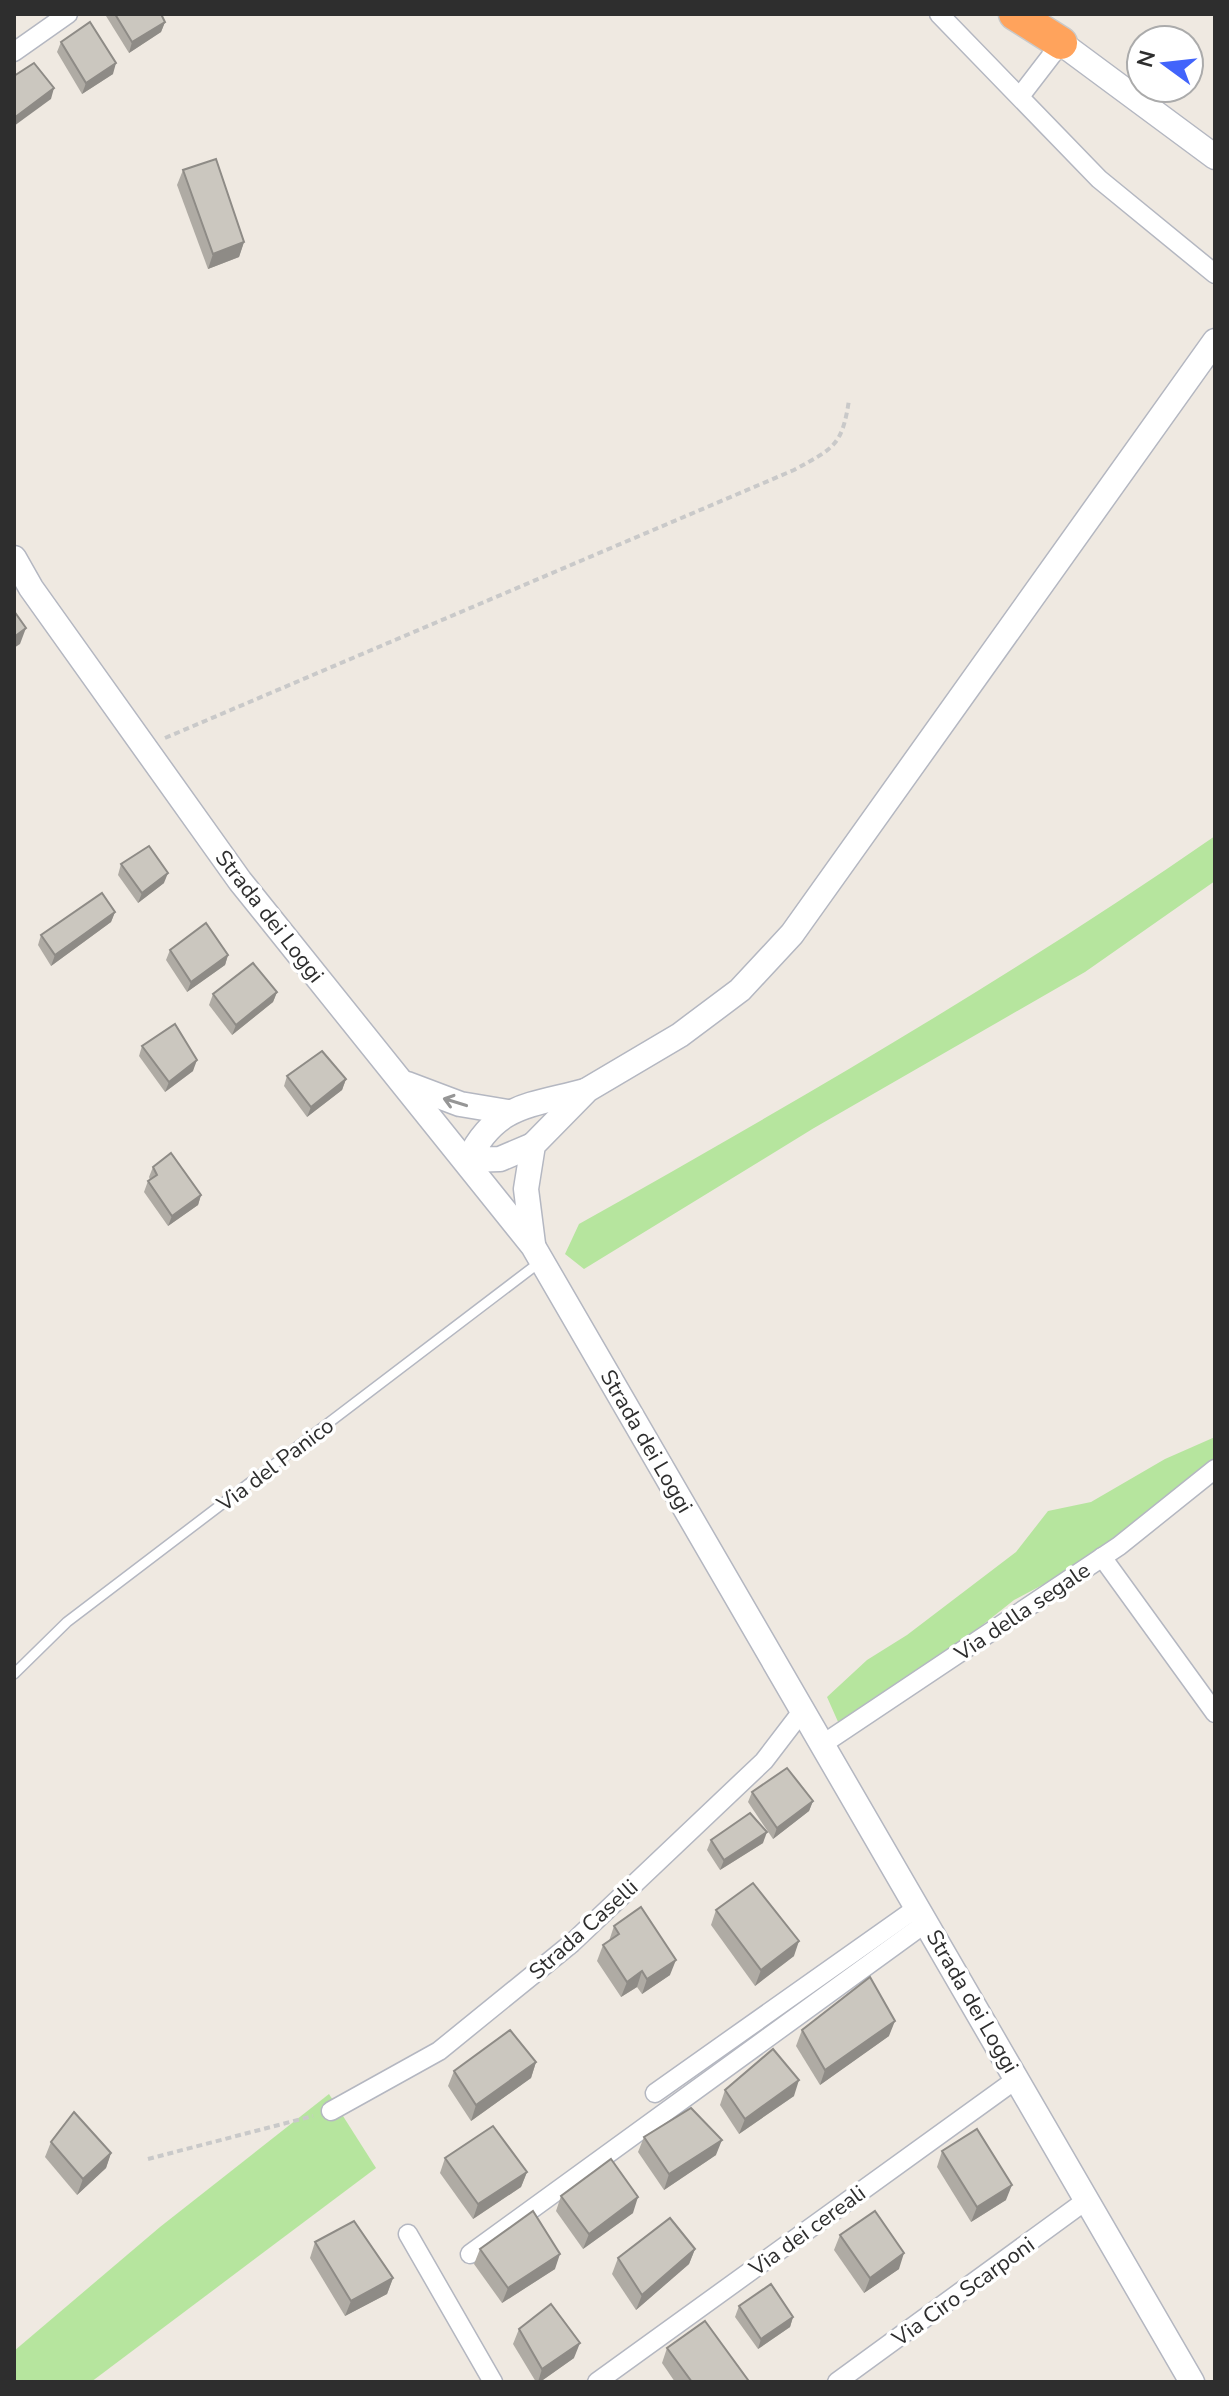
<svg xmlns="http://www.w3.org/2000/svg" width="1229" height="2396" font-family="'Nunito Sans',sans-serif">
  <rect width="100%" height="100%" fill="#efe9e1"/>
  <g fill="#b6e59e">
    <path d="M1215,836V881L1085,972L814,1128L584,1269L565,1254L579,1224C796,1102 1010,978 1215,836Z"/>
    <polygon points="1215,1437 1215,1482 1209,1487 1141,1520 1063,1574 1014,1600 907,1685 839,1724 827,1697 867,1660 907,1635 1016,1552 1048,1511 1091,1502 1165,1459"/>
    <polygon points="329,2094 376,2168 91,2382 14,2382 14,2351 160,2227"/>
  </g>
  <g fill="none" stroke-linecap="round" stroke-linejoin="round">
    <g stroke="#b4b7c1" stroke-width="12">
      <polyline id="lane" points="14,1674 67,1622 540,1262"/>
    </g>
    <g stroke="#b4b7c1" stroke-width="21">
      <g id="street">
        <polyline points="939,14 1099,179 1215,274"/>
        <polyline points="14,52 68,14"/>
        <polyline points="1021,95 1061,43"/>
        <polyline points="1102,1557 1215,1713"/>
        <polyline points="823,1744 1119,1546 1215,1469"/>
        <polyline points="655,2093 918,1907"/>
        <polyline points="331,2111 439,2051 572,1943 764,1761 803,1710"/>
        <polyline points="408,2234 493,2382"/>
        <polyline points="470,2254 927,1922"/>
        <polyline points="597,2382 1018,2078"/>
        <polyline points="837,2382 1088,2199"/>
      </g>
    </g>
    <g stroke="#b4b7c1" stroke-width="27">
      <g id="secondary">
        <polyline points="1061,43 1215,157"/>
        <polyline points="14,558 31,588 240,881 533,1246 1192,2382"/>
        <polyline points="407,1084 460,1104 508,1112"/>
        <path d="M533,1145L500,1159L468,1160C496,1104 529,1106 585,1091"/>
        <polyline points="533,1244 526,1189 533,1145 587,1090 680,1035 740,990 792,934 1215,341"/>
      </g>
    </g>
    <g stroke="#c9c9c9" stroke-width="35">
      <polyline id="highway" points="1015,14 1061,43"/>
    </g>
    <g stroke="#c9c9c9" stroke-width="4" stroke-dasharray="6 4" stroke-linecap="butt">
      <path d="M165,738L794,470C834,448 842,446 849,400"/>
      <polyline points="148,2159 313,2116"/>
    </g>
    <use href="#lane" stroke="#fff" stroke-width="9"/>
    <use href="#street" stroke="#fff" stroke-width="18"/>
    <use href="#secondary" stroke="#fff" stroke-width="24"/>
    <use href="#highway" stroke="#ffa35c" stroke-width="32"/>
  </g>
  <g fill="#afaba4">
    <polygon points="107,14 161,14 165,22 161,32 129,53 106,16"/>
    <polygon points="61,42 113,74 82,94 57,52"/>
    <polygon points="183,170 244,242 239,257 208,269 177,185"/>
    <polygon points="121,864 164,883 138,903 118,875"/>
    <polygon points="115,912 111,922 51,966 38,945 41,935"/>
    <polygon points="170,950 228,955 225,965 187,992 166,960"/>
    <polygon points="277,992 273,1002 232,1035 209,1005 213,994"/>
    <polygon points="142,1046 193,1071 165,1092 139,1056"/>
    <polygon points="287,1076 346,1079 342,1090 307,1117 284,1086"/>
    <polygon points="153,1167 201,1195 198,1205 168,1226 144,1192 148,1181 150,1180 149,1177"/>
    <polygon points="752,1792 813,1801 809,1811 773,1839 748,1802"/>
    <polygon points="711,1840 763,1843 720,1870 707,1850"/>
    <polygon points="716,1910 794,1956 755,1986 711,1925"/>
    <polygon points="614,1926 670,1975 642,1994 637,1987 621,1997 597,1961 603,1945 609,1941"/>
    <polygon points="802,2030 889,2036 820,2085 796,2046"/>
    <polygon points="536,2062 531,2078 471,2121 448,2086 454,2071"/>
    <polygon points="725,2090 794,2096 739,2134 720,2105"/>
    <polygon points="644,2137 716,2155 664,2190 638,2152"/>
    <polygon points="51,2142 111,2153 106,2168 77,2195 45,2157"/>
    <polygon points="942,2151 1006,2200 971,2222 937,2167"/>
    <polygon points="445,2158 527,2172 521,2187 473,2219 440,2173"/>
    <polygon points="561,2196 633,2213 583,2249 556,2211"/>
    <polygon points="840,2235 899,2269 864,2293 834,2250"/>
    <polygon points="315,2242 393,2278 387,2294 345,2316 310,2258"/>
    <polygon points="480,2249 555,2269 502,2303 474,2264"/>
    <polygon points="695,2249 689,2264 636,2310 612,2274 618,2258"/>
    <polygon points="739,2306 793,2317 790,2327 758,2349 735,2317"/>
    <polygon points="519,2329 574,2358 540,2382 536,2382 513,2344"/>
    <polygon points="667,2348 747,2382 675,2382 662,2363"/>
  </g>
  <g fill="#8e8b86">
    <polygon points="165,22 161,32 129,53 132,42"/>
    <polygon points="116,63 113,74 82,94 86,83"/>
    <polygon points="54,88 51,99 14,126 14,118"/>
    <polygon points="244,242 239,257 208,269 213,254"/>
    <polygon points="26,628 20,644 14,648 14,637"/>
    <polygon points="168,873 164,883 138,903 142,893"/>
    <polygon points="115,912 111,922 51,966 55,955"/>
    <polygon points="228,955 225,965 187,992 191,982"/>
    <polygon points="277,992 273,1002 232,1035 236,1025"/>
    <polygon points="197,1060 193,1071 165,1092 169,1082"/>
    <polygon points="346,1079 342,1090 307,1117 311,1107"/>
    <polygon points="201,1195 198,1205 168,1226 172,1216"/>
    <polygon points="813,1801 809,1811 773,1839 777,1828"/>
    <polygon points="767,1832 763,1843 720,1870 724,1860"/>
    <polygon points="799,1941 794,1956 755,1986 761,1970"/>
    <polygon points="676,1960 670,1975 642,1994 647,1979"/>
    <polygon points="642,1971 637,1987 621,1997 627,1982"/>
    <polygon points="895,2021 889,2036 820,2085 825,2070"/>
    <polygon points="536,2062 531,2078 471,2121 476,2105"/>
    <polygon points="799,2080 794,2096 739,2134 745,2119"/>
    <polygon points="722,2140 716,2155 664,2190 669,2174"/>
    <polygon points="111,2153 106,2168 77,2195 83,2179"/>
    <polygon points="527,2172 521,2187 473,2219 478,2204"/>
    <polygon points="1012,2185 1006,2200 971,2222 977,2207"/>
    <polygon points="638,2197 633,2213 583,2249 589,2234"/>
    <polygon points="695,2249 689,2264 636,2310 642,2295"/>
    <polygon points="904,2253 899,2269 864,2293 870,2278"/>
    <polygon points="560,2254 555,2269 502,2303 508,2288"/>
    <polygon points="393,2278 387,2294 345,2316 351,2301"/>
    <polygon points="793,2317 790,2327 758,2349 761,2339"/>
    <polygon points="580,2343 574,2358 540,2382 538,2382 542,2369"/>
  </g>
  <g fill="#cbc7bf" stroke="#8e8b86" stroke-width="2">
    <polygon points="115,14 161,14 165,22 132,42"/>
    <polygon points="90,22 116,63 86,83 61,42"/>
    <polygon points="34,63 54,88 14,118 14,76"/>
    <polygon points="216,159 244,242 213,254 183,170"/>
    <polygon points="14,611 26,628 14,637"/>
    <polygon points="149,846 168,873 142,893 121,864"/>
    <polygon points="102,893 115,912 55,955 41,935"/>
    <polygon points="206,923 228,955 191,982 170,950"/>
    <polygon points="253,963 277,992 236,1025 213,994"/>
    <polygon points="175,1024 197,1060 169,1082 142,1046"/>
    <polygon points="322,1051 346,1079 311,1107 287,1076"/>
    <polygon points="171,1153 201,1195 172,1216 148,1181 157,1175 153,1167"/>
    <polygon points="787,1768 813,1801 777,1828 752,1792"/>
    <polygon points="750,1813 767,1832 724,1860 711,1840"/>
    <polygon points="753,1883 799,1941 761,1970 716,1910"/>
    <polygon points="641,1907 676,1960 647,1979 642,1971 627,1982 603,1945 619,1934 614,1926"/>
    <polygon points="870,1977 895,2021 825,2070 802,2030"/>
    <polygon points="510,2030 536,2062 476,2105 454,2071"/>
    <polygon points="773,2049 799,2080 745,2119 725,2090"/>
    <polygon points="691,2108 722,2140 669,2174 644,2137"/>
    <polygon points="74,2112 111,2153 83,2179 51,2142"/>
    <polygon points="493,2126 527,2172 478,2204 445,2158"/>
    <polygon points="977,2129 1012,2185 977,2207 942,2151"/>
    <polygon points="611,2159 638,2197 589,2234 561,2196"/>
    <polygon points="533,2211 560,2254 508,2288 480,2249"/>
    <polygon points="875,2211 904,2253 870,2278 840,2235"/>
    <polygon points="670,2218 695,2249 642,2295 618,2258"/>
    <polygon points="354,2221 393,2278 351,2301 315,2242"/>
    <polygon points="771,2284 793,2317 761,2339 739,2306"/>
    <polygon points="551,2304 580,2343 542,2369 519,2329"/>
    <polygon points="705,2321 748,2380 745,2382 692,2382 667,2348"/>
  </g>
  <defs><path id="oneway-shaft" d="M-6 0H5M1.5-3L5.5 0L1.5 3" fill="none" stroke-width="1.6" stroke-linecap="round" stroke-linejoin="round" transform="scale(2)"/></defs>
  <use stroke="#969696" href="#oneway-shaft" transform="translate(455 1102) rotate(-163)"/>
  <g text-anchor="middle" stroke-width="7" stroke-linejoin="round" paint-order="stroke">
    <g font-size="22" fill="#2e2e2e" stroke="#fff">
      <text transform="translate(270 916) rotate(52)" y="8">Strada dei Loggi</text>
      <text transform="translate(647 1441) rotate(60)" y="8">Strada dei Loggi</text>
      <text transform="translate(275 1464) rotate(-37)" y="8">Via del Panico</text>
      <text transform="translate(1022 1611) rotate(-34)" y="8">Via della segale</text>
      <text transform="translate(583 1929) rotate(-42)" y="8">Strada Caselli</text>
      <text transform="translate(973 2001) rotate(60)" y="8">Strada dei Loggi</text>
      <text transform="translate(807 2230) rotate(-36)" y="8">Via dei cereali</text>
      <text transform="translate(963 2291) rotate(-36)" y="8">Via Ciro Scarponi</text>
    </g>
  </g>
  <rect width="1229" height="2396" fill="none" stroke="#2e2e2e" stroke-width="32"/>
  <g transform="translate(1165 64) rotate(285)"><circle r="38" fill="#ffffff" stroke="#ababab" stroke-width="2"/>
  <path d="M0-6L14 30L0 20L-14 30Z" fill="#4264fb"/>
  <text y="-12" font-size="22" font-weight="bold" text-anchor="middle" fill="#2e2e2e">N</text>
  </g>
</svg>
